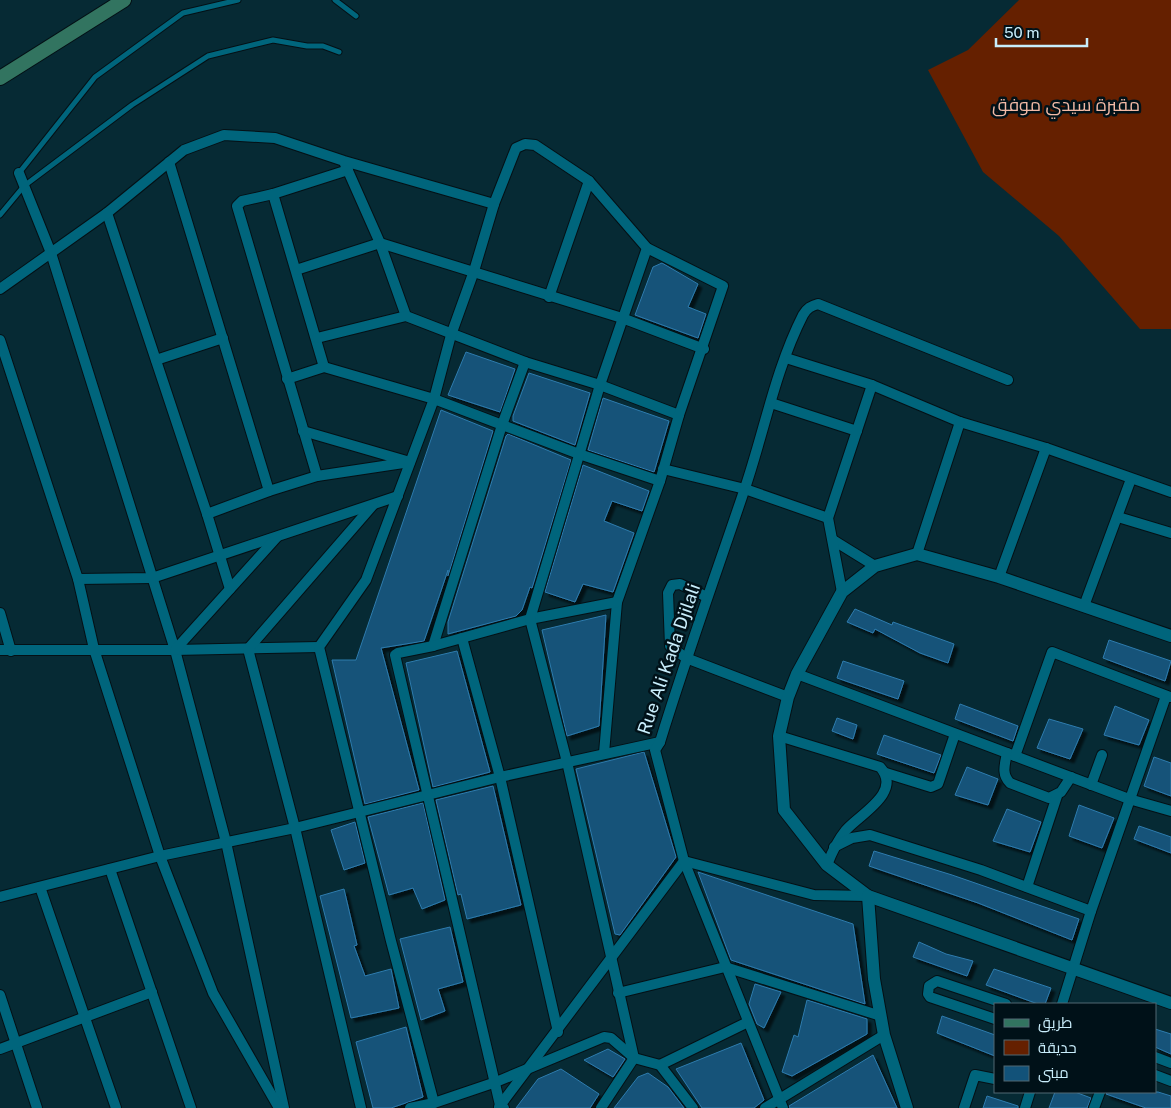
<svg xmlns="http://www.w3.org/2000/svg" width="1171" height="1108" font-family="'Public Sans',Cairo,sans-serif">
  <defs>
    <filter id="shadow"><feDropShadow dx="4" dy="4" stdDeviation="1" flood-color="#0009"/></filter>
  </defs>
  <rect width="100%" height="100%" fill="#062a34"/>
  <polygon fill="#652000" points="1019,0 1171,0 1171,329 1140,329 1059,236 983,172 928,70 968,50"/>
  <g fill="#125279" stroke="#2f7cae" filter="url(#shadow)">
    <polygon points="662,263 698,284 688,307 706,314 698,338 635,315 653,267"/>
    <polygon points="466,352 515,369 500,412 448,395"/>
    <polygon points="529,373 590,393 575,445 513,421 513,416"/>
    <polygon points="603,398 669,421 654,472 588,450"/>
    <polygon points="441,410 493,431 448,576 448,570 424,641 381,648 419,790 365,804 332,660 356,660"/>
    <polygon points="508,434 571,460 532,588 530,587 522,610 516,616 448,634 448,622 506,436"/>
    <polygon points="583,465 649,491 642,511 612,501 604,521 634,533 613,592 583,584 575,602 545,592"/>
    <polygon points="855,609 892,625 893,622 954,644 948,663 920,653 875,629 873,633 847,622"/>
    <polygon points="606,615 599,726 567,736 542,630"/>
    <polygon points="1109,640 1171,661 1165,681 1103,658"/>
    <polygon points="457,651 490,772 433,787 406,663"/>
    <polygon points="843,661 904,681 898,699 837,678"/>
    <polygon points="960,704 1018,726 1013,741 955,719"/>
    <polygon points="1115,706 1149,720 1139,745 1104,735"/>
    <polygon points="837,718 857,725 853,739 832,731"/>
    <polygon points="1049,719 1083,729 1070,759 1037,748"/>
    <polygon points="884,735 941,755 934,773 877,754"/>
    <polygon points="644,752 676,857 620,935 615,934 576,769"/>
    <polygon points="1154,757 1171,763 1171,796 1144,786"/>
    <polygon points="967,767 998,779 988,805 955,795"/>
    <polygon points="493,786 521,905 467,919 461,894 458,895 436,800"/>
    <polygon points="423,803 445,900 422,909 413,888 389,895 368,817"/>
    <polygon points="1079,805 1114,818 1102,848 1069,836"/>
    <polygon points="1007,809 1041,822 1030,852 993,841"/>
    <polygon points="355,822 365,863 344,870 331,830"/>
    <polygon points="1139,826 1171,837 1171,853 1134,839"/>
    <polygon points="874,851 952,875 1079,919 1072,940 978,903 869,866"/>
    <polygon points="698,872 853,924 865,1004 731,960"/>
    <polygon points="344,889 357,945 354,946 365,976 391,969 399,1008 351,1018 320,896"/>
    <polygon points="450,927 463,982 438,989 445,1011 421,1020 400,939"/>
    <polygon points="919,942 946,954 973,961 967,976 913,957"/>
    <polygon points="994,969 1051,988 1045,1004 1038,1004 986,985"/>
    <polygon points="755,984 781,992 764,1028 757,1024 749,1004"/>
    <polygon points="807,1000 867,1019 867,1034 792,1076 782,1072 794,1035 798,1037"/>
    <polygon points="942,1016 995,1035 995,1056 937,1033"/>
    <polygon points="406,1027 423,1097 391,1108 373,1108 356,1042"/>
    <polygon points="1155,1029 1171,1034 1171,1054 1155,1047"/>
    <polygon points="741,1043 764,1100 754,1108 702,1108 676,1069"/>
    <polygon points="608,1049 625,1059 613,1077 584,1060"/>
    <polygon points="873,1055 897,1108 790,1108 789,1106"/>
    <polygon points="561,1069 599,1094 590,1108 516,1108 538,1079"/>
    <polygon points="648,1073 668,1087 684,1108 614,1108 638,1077"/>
    <polygon points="1055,1092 1075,1092 1091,1098 1087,1108 1049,1108"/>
    <polygon points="1107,1092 1158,1092 1171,1096 1171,1108 1146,1108 1106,1094"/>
    <polygon points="987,1096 1018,1106 1018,1108 983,1108"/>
  </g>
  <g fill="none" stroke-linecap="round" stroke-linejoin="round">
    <g stroke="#041015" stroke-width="7">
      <g id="service">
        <polyline points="335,0 356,16"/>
        <polyline points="19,173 95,77 183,13 238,0"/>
        <polyline points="0,215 24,186 132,105 208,56 273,40 307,46 323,46 339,52"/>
      </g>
    </g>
    <g stroke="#041015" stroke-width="12">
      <g id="minor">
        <polyline points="169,162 269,491"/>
        <polyline points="345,164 380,243 406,316"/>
        <polyline points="19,173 51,253 175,650 226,842 284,1108"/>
        <polyline points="273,194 324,367"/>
        <polyline points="107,213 207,514 230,589"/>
        <polyline points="296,270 380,243 622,318 704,349"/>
        <polyline points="0,289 107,213 184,150 224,135 275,138 344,161 494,204"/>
        <polyline points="549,297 589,181"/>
        <polyline points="317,338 406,316 525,362 600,385 679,415"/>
        <polyline points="0,340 78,579 94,649 160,856 213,993 279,1108"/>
        <polyline points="786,358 872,385 960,422 1046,448 1171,492"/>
        <polyline points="156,360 223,338"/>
        <polyline points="287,379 324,367 434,399 579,454 660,481"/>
        <polyline points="771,403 857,431"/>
        <polyline points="663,469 745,489 828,518"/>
        <polyline points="317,476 237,206 242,201 273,194 348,170"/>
        <polyline points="207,514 269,491 317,476 410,462 303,431"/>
        <polyline points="1118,517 1171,533"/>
        <polyline points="833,540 875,566"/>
        <polyline points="917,554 960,422"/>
        <polyline points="999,577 1046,448"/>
        <polyline points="78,579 152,578 398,496"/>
        <polyline points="842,592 828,518 872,385"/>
        <polyline points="707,597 680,584 672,585 668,593 670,646 686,658 788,697"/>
        <polyline points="1084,606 1131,479"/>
        <polyline points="0,613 11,651"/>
        <polyline points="462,638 500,777 558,1032"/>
        <polyline points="433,646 502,425 525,362"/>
        <polyline points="0,650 175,650 319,647"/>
        <polyline points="175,650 277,537"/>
        <polyline points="797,674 1129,799 1171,811"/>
        <path d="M779,736L880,767C903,792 860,814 846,830C837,841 832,852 827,865"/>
        <path d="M1007,753C1005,764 1001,774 1010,783L1049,798L1061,792L1071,777"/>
        <polyline points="1015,756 1052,652 1170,697"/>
        <polyline points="886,773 931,787 938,784 955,734"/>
        <polyline points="1091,785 1102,755"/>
        <polyline points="834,847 852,838 870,835 981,870 1091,911"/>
        <polyline points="110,869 191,1108"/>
        <polyline points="40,887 116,1108"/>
        <polyline points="1027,887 1057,796"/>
        <polyline points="0,897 160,856 295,828 500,777 660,742"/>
        <polyline points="618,993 725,967 881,1016"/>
        <polyline points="0,995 37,1108"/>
        <polyline points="1062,1004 1091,911 1166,696"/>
        <polyline points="995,1019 930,997 928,994 929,986 937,981 1006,1004"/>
        <polyline points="0,1049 152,992"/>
        <polyline points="1155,1057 1171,1063"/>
        <polyline points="660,1065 748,1022"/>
        <polyline points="1155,1075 1171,1081"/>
        <polyline points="434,1103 391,941 319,647 366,580 434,399 451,335 474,271 494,204 516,148 525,144 535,145 589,181 647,248 723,286 679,415 660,481 617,602 604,753"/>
        <polyline points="499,1107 684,861 814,895 868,896"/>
        <polyline points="361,1108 295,828 248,649 373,505"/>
        <polyline points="410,1108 434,1103 496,1082 604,1037 611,1038 634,1058 660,1065 693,1108"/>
        <polyline points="504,1108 500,1105 395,655 398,653 433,646 530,619 617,602"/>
        <polyline points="601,1108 634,1058 567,762 530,619 600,385 647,248"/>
        <polyline points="765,1108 884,1035"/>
        <path d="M783,1108L684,861L655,750L660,742C686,657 716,574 744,491C764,433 775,370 803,315C807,308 811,306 818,304L1008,380"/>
        <polyline points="964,1108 975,1075 995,1079"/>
        <polyline points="1025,1108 1030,1092"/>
        <polyline points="1094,1108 1100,1092"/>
      </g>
    </g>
    <g stroke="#041015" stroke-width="14">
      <g id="tertiary">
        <polyline points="1171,636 999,577 917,554 875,566 842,592 797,674 788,697 779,736 784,810 827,865 868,896 1171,1003"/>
        <polyline points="868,896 874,979 884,1035 907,1108"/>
      </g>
    </g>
    <g stroke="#041015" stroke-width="16">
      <polyline id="secondary" points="0,78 124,0"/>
    </g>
    <use href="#service" stroke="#00657c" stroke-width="5"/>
    <use href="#minor" stroke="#00657c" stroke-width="10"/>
    <use href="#tertiary" stroke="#00657c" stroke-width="12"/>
    <use href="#secondary" stroke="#327460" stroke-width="14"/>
  </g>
  <g text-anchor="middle" stroke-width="5" stroke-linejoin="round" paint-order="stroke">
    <g font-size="18" fill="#f2baa6" stroke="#001118">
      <text x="1066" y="111">مقبرة سيدي موفق</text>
    </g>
    <g font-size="18" fill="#c9eefc" stroke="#001118">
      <text transform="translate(669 659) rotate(-71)" y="6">Rue Ali Kada Djilali</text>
    </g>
  </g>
  <rect x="994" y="1003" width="162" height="90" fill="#001118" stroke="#506973"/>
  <rect x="1004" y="1019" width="25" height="8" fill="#327460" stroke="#506973"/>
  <text x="1038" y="1028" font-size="15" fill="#c9eefc">طريق</text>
  <rect x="1004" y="1040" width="25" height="15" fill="#652000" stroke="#506973"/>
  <text x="1038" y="1053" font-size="15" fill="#c9eefc">حديقة</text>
  <rect x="1004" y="1066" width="25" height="15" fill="#125279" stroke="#506973"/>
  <text x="1038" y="1078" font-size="15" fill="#c9eefc">مبنى</text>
  <path d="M996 38v8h91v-8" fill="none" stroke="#c9eefc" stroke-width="2.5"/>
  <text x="1004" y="38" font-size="15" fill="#c9eefc" stroke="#001118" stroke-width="4" paint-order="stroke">50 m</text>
</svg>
